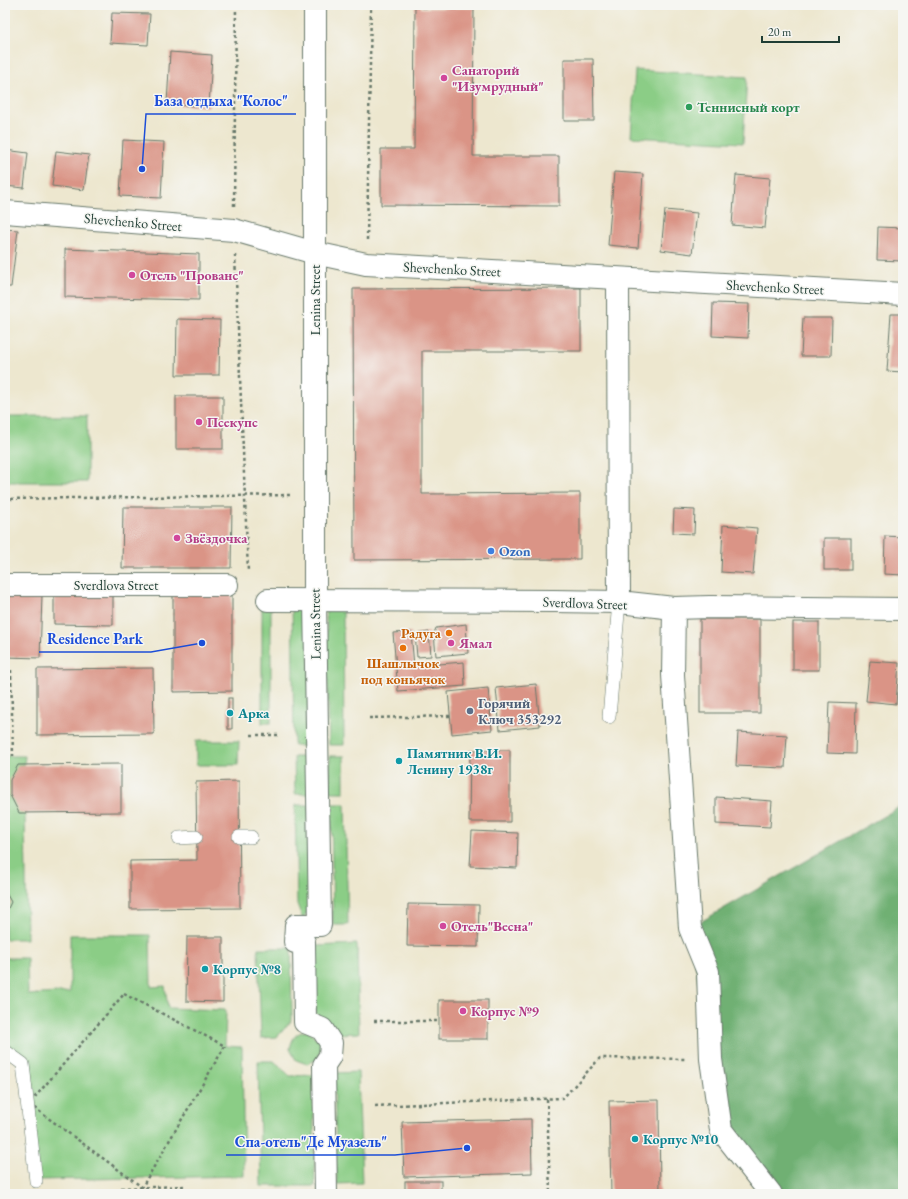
<svg xmlns="http://www.w3.org/2000/svg" width="908" height="1199" font-family="'EB Garamond',serif">
  <rect width="100%" height="100%" fill="#f6f6f2"/>
  <filter id="ink" filterUnits="userSpaceOnUse"><feTurbulence type="fractalNoise" baseFrequency=".025" numOctaves="2"/><feDisplacementMap in="SourceGraphic" scale="8" xChannelSelector="R" yChannelSelector="G"/><feConvolveMatrix kernelMatrix="1 2 1 2 8 2 1 2 1" color-interpolation-filters="sRGB"/></filter>
  <filter id="wash" filterUnits="userSpaceOnUse"><feTurbulence type="fractalNoise" baseFrequency=".012" numOctaves="4" result="noise"/><feDisplacementMap in="SourceGraphic" scale="16" xChannelSelector="R" yChannelSelector="G"/><feGaussianBlur stdDeviation="0.9" result="paint"/><feColorMatrix in="noise" values="0 0 0 0 0 0 0 0 0 0 0 0 0 0 0 0 0 1.4 0 .05"/><feComposite in="paint" operator="in"/></filter>
  <g filter="url(#wash)">
    <rect width="100%" height="100%" fill="#ede7cf"/>
    <g fill="#8bcd86" stroke="#55855d">
      <polygon points="635,70 747,77 743,143 631,137"/>
      <rect x="5" y="416" width="82" height="66"/>
      <polygon points="292,602 308,602 310,746 294,746"/>
      <polygon points="326,606 343,606 344,745 329,745"/>
      <rect x="262" y="607" width="9" height="116"/>
      <polygon points="196,741 239,741 238,765 196,765"/>
      <polygon points="5,756 25,756 24,765 18,765 25,813 27,939 5,939"/>
      <rect x="330" y="756" width="14" height="36"/>
      <polygon points="294,757 309,757 309,794 295,794"/>
      <polygon points="331,804 345,804 348,925 333,925"/>
      <polygon points="295,805 309,805 311,904 303,920 297,904"/>
      <polygon points="70,935 150,935 151,987 165,986 168,1008 226,1010 225,1046 242,1047 244,1176 36,1180 23,1064 5,1051 5,958 27,958 28,995 70,992"/>
      <polygon points="357,944 359,1033 334,1034 316,1017 315,946"/>
      <polygon points="258,948 291,948 292,1020 277,1037 261,1038"/>
      <path d="M307,1031L322,1042L318,1059L307,1064L296,1060L290,1049C292,1038 296,1032 307,1031Z"/>
      <polygon points="258,1061 274,1061 290,1076 313,1075 315,1186 261,1186"/>
      <polygon points="358,1072 362,1183 337,1184 334,1073"/>
    </g>
    <polygon fill="#70b073" stroke="#487654" points="903,805 903,1194 771,1194 721,1130 690,928"/>
    <g id="blocks">
      <g fill="#da9486">
        <polygon points="415,5 421,5 421,8 474,8 473,156 559,156 559,206 381,205 381,149 414,149"/>
        <polygon points="112,13 150,14 148,45 110,43"/>
        <polygon points="170,52 212,55 209,107 167,104"/>
        <polygon points="564,59 593,59 594,121 564,121"/>
        <polygon points="123,140 164,142 161,198 120,196"/>
        <polygon points="5,150 28,153 24,188 5,186"/>
        <polygon points="56,151 89,155 84,190 52,186"/>
        <polygon points="614,172 643,174 638,248 608,245"/>
        <polygon points="736,175 770,178 765,228 732,225"/>
        <polygon points="665,210 697,213 692,254 661,250"/>
        <polygon points="878,227 903,228 903,261 877,260"/>
        <polygon points="5,229 18,230 11,287 5,287"/>
        <polygon points="65,249 199,254 199,300 65,297"/>
        <polygon points="581,288 581,351 422,351 422,494 580,493 580,559 354,560 353,289"/>
        <polygon points="713,303 749,304 748,338 712,336"/>
        <polygon points="891,314 903,314 903,372 887,371"/>
        <polygon points="803,318 832,318 831,356 801,356"/>
        <polygon points="177,319 220,320 219,375 176,375"/>
        <rect x="176" y="396" width="47" height="53"/>
        <polygon points="123,507 232,507 231,568 122,568"/>
        <polygon points="674,509 695,510 694,534 673,533"/>
        <polygon points="723,525 757,528 753,574 721,572"/>
        <polygon points="885,536 903,537 903,575 884,574"/>
        <rect x="824" y="538" width="27" height="32"/>
        <polygon points="54,592 113,593 113,625 54,624"/>
        <polygon points="5,594 42,595 40,658 5,657"/>
        <polygon points="232,594 232,691 173,692 173,595"/>
        <rect x="700" y="619" width="60" height="94"/>
        <rect x="793" y="622" width="26" height="48"/>
        <polygon points="466,624 468,653 436,656 434,633 436,628"/>
        <polygon points="411,632 414,666 464,662 465,686 398,691 393,633"/>
        <polygon points="429,632 431,656 417,657 415,634"/>
        <polygon points="870,661 899,663 896,704 866,701"/>
        <polygon points="153,668 154,734 37,735 37,669"/>
        <polygon points="536,684 540,726 500,730 496,688"/>
        <polygon points="488,688 492,730 452,734 448,692"/>
        <rect x="228" y="698" width="4" height="31"/>
        <polygon points="829,702 856,703 855,754 827,753"/>
        <polygon points="5,709 6,709 7,745 5,745"/>
        <polygon points="738,732 787,735 785,768 736,766"/>
        <polygon points="470,750 510,750 510,822 469,822"/>
        <polygon points="121,764 121,812 19,813 10,795 10,780 18,765"/>
        <polygon points="239,781 240,908 130,909 130,861 197,860 196,782"/>
        <polygon points="716,797 772,801 770,827 716,824"/>
        <polygon points="472,831 518,833 517,868 470,866"/>
        <polygon points="5,891 11,902 5,915"/>
        <polygon points="408,904 479,905 478,947 407,946"/>
        <polygon points="187,937 223,937 223,1002 186,1001"/>
        <rect x="439" y="1000" width="49" height="39"/>
        <polygon points="659,1100 660,1194 611,1194 609,1101"/>
        <polygon points="531,1119 532,1173 404,1177 402,1122"/>
        <rect x="405" y="1181" width="36" height="13"/>
      </g>
    </g>
  </g>
  <g filter="url(#ink)">
    <use href="#blocks" fill-opacity="0" stroke="#67786a" stroke-width="1"/>
    <g fill="none" stroke-linecap="round" stroke-linejoin="round">
      <g stroke="#67786a" stroke-width="14">
        <g id="lane">
          <polyline points="609,717 619,602"/>
          <polyline points="239,837 251,837"/>
          <polyline points="179,838 196,837"/>
          <polyline points="5,1051 23,1064 36,1181"/>
        </g>
      </g>
      <g stroke="#67786a" stroke-width="24">
        <g id="street">
          <polyline points="315,5 315,600 320,925 296,925 295,942 304,942 305,1022 322,1029 331,1043 330,1056 324,1065 326,1194"/>
          <polyline points="5,212 234,230 315,253 366,264 903,294"/>
          <polyline points="618,279 619,602"/>
          <polyline points="5,585 227,585"/>
          <polyline points="268,600 554,601 619,602 674,608 710,607 903,609"/>
          <polyline points="674,608 673,675 690,928 708,972 711,1059 721,1130 771,1194"/>
        </g>
      </g>
      <g stroke="#67786a" stroke-width="2.5" stroke-dasharray="3 3" stroke-linecap="butt">
        <polyline points="234,206 236,5"/>
        <polyline points="367,240 371,5"/>
        <polyline points="235,255 248,572"/>
        <polyline points="5,499 290,495"/>
        <polyline points="5,670 11,670 13,756"/>
        <polyline points="369,718 451,716"/>
        <polyline points="251,735 280,735"/>
        <polygon points="124,994 225,1046 142,1187 29,1104"/>
        <polyline points="374,1021 439,1021"/>
        <polyline points="547,1099 550,1194"/>
        <polyline points="375,1106 563,1098 600,1058 687,1059"/>
        <polyline points="121,1188 185,1186 185,1194"/>
      </g>
      <use href="#lane" stroke="#fff" stroke-width="13"/>
      <use href="#street" stroke="#fff" stroke-width="22"/>
    </g>
  </g>
  <g fill="#d1479c" stroke="#f6f6f2" stroke-width="1.5">
    <circle cx="444" cy="78" r="4"/>
    <circle cx="132" cy="275" r="4"/>
    <circle cx="199" cy="422" r="4"/>
    <circle cx="177" cy="538" r="4"/>
    <circle cx="451" cy="643" r="4"/>
    <circle cx="443" cy="926" r="4"/>
    <circle cx="463" cy="1011" r="4"/>
  </g>
  <circle fill="#2e9e5b" stroke="#f6f6f2" stroke-width="1.5" cx="689" cy="107" r="4"/>
  <circle fill="#3f7fe0" stroke="#f6f6f2" stroke-width="1.5" cx="491" cy="551" r="4"/>
  <g fill="#e8710a" stroke="#f6f6f2" stroke-width="1.5">
    <circle cx="449" cy="633" r="4"/>
    <circle cx="403" cy="648" r="4"/>
  </g>
  <circle fill="#5c6f8a" stroke="#f6f6f2" stroke-width="1.5" cx="470" cy="711" r="4"/>
  <g fill="#0f9aa8" stroke="#f6f6f2" stroke-width="1.5">
    <circle cx="230" cy="713" r="4"/>
    <circle cx="399" cy="761" r="4"/>
    <circle cx="205" cy="969" r="4"/>
    <circle cx="635" cy="1139" r="4"/>
  </g>
  <g text-anchor="middle" stroke-width="3" stroke-linejoin="round" paint-order="stroke">
    <g font-size="14" font-weight="bold" fill="#b23c85" stroke="#f6f6f2" text-anchor="start">
      <text x="452" y="75">Санаторий<tspan x="452" dy="16">"Изумрудный"</tspan></text>
      <text x="140" y="280">Отель "Прованс"</text>
      <text x="207" y="427">Псекупс</text>
      <text x="185" y="543">Звёздочка</text>
      <text x="459" y="648">Ямал</text>
      <text x="451" y="931">Отель"Весна"</text>
      <text x="471" y="1016">Корпус №9</text>
    </g>
    <g font-size="14" font-weight="bold" fill="#27864d" stroke="#f6f6f2" text-anchor="start">
      <text x="697" y="112">Теннисный корт</text>
    </g>
    <g font-size="14" fill="#1f3d34" stroke="#f6f6f2">
      <text transform="translate(133 222) rotate(5)" y="5">Shevchenko Street</text>
      <text transform="translate(452 269) rotate(3)" y="5">Shevchenko Street</text>
      <text transform="translate(775 287) rotate(3)" y="5">Shevchenko Street</text>
      <text transform="translate(315 300) rotate(-90)" y="5">Lenina Street</text>
      <text x="116" y="590">Sverdlova Street</text>
      <text transform="translate(585 603) rotate(2)" y="5">Sverdlova Street</text>
      <text transform="translate(315 624) rotate(-91)" y="5">Lenina Street</text>
    </g>
    <g font-size="14" font-weight="bold" fill="#366cbe" stroke="#f6f6f2" text-anchor="start">
      <text x="499" y="556">Ozon</text>
    </g>
    <g font-size="14" font-weight="bold" fill="#c56008" stroke="#f6f6f2" text-anchor="end">
      <text x="441" y="638">Радуга</text>
      <text x="403" y="668" text-anchor="middle">Шашлычок<tspan x="403" dy="16">под коньячок</tspan></text>
    </g>
    <g font-size="14" font-weight="bold" fill="#4e5e75" stroke="#f6f6f2" text-anchor="start">
      <text x="478" y="708">Горячий<tspan x="478" dy="16">Ключ 353292</tspan></text>
    </g>
    <g font-size="14" font-weight="bold" fill="#0d838f" stroke="#f6f6f2" text-anchor="start">
      <text x="238" y="718">Арка</text>
      <text x="407" y="758">Памятник В.И.<tspan x="407" dy="16">Ленину 1938г</tspan></text>
      <text x="213" y="974">Корпус №8</text>
      <text x="643" y="1144">Корпус №10</text>
    </g>
  </g>
  <path fill="none" stroke="#1d4ed8" stroke-width="1.5" d="M142 169L146 114H296M202 643L151 652H39M467 1148L395 1155H226"/>
  <g fill="#1d4ed8" stroke="#f6f6f2" stroke-width="1.5">
    <circle cx="142" cy="169" r="4"/>
    <circle cx="202" cy="643" r="4"/>
    <circle cx="467" cy="1148" r="4"/>
  </g>
  <g font-size="15" text-anchor="middle" font-weight="bold" fill="#1d4ed8" stroke="#f6f6f2" stroke-width="3" stroke-linejoin="round" paint-order="stroke">
    <text x="221" y="106">База отдыха "Колос"</text>
    <text x="95" y="644">Residence Park</text>
    <text x="311" y="1147">Спа-отель"Де Муазель"</text>
  </g>
  <rect width="908" height="1199" fill="none" stroke="#f6f6f2" stroke-width="20"/>
  <path d="M762 36v6h77v-6" fill="none" stroke="#1f3d34" stroke-width="2"/>
  <text x="768" y="36" font-size="12" fill="#1f3d34" stroke="#f6f6f2" stroke-width="3" paint-order="stroke">20 m</text>
</svg>
